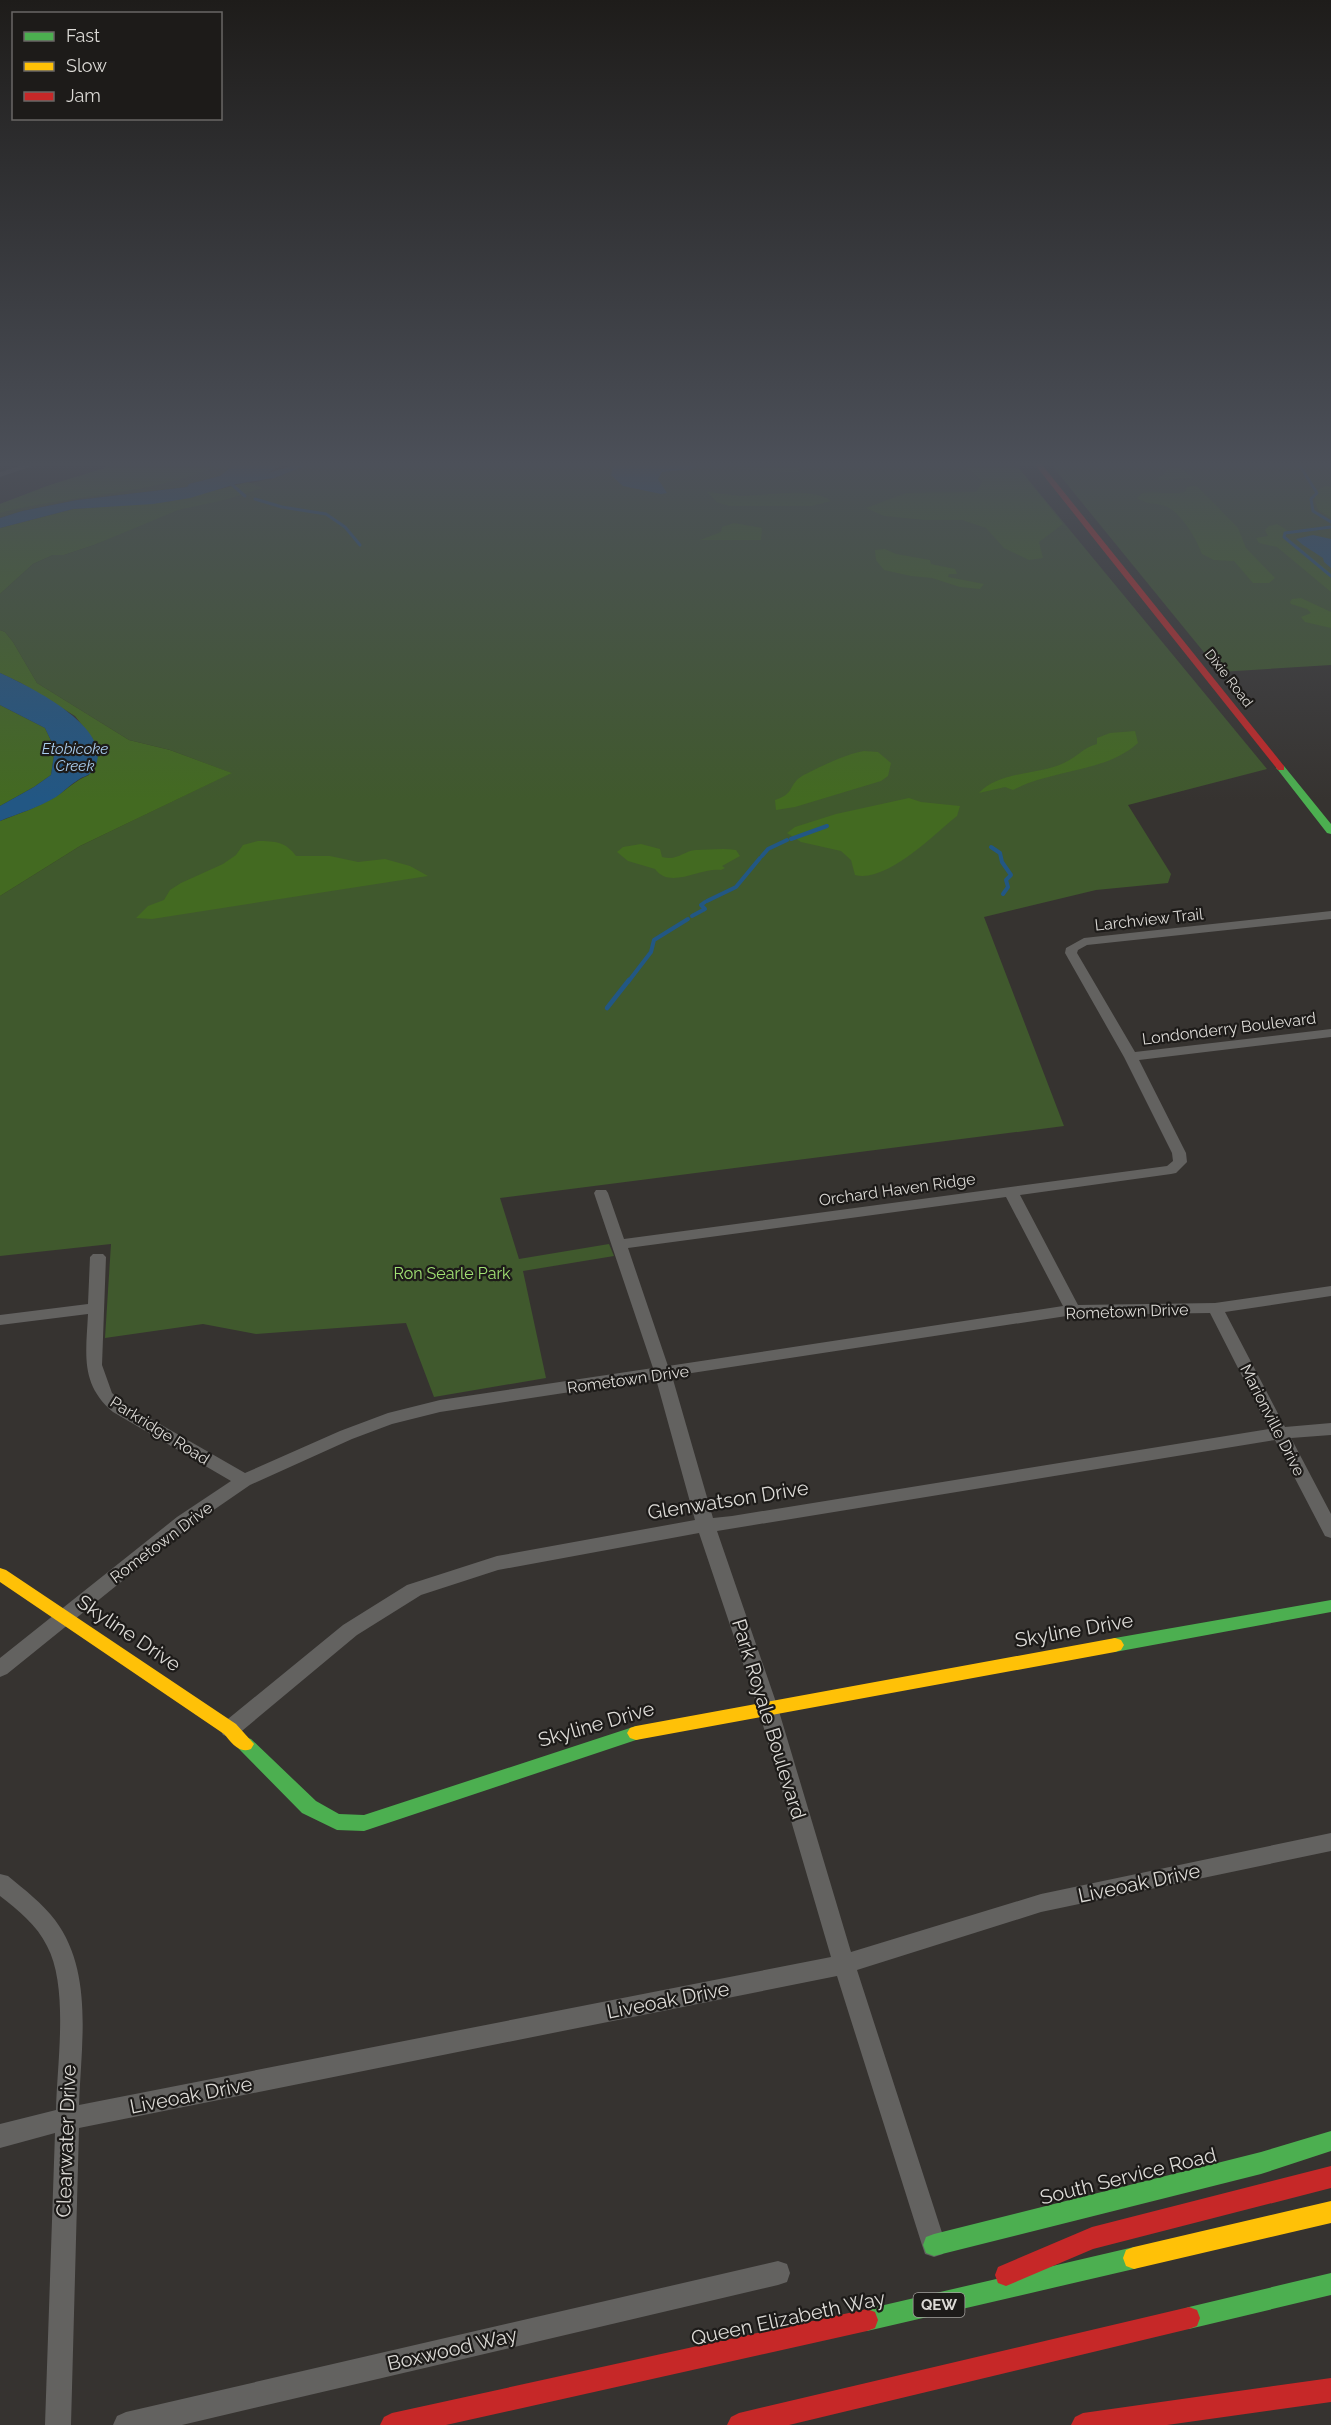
<svg xmlns="http://www.w3.org/2000/svg" width="1331" height="2425" font-family="Raleway,sans-serif">
  <rect width="100%" height="100%" fill="#363330"/>
  <g fill="#40592d">
    <polygon points="117,461 257,461 232,466 220,476 189,484 187,487 77,500 22,511 0,518 0,504 50,485 105,468"/>
    <polygon points="317,461 1013,461 1267,769 1128,805 1171,874 1168,883 1096,890 984,917 1064,1126 500,1198 519,1259 609,1244 614,1256 523,1271 546,1378 434,1397 406,1323 256,1334 203,1324 105,1338 111,1244 0,1256 0,896 80,846 231,773 170,750 129,740 37,683 13,642 5,632 0,630 0,594 33,564 53,555 64,555 94,545 150,520 153,504 274,478"/>
    <polygon points="1048,461 1331,461 1331,665 1220,672"/>
  </g>
  <g fill="#436a21">
    <path d="M117,461H228C157,496 76,493 0,513V504L50,485L105,468Z"/>
    <polygon points="699,461 779,461 797,465 800,473 720,467"/>
    <polygon points="956,461 1013,461 1063,524 1039,542 1043,558 1029,560 1004,548 986,528 962,520 925,520 884,516 866,508 906,493 976,492 983,481"/>
    <path d="M1149,461C1168,461 1179,465 1193,478L1160,480L1158,478L1170,469Z"/>
    <polygon points="248,482 263,488 224,500 178,510 94,545 64,555 53,555 33,564 0,594 0,528 73,509 168,502"/>
    <path d="M1197,486L1238,528L1246,548L1275,578L1269,583H1253L1234,561L1214,560L1202,554C1196,538 1181,512 1165,506C1155,503 1145,504 1137,498L1142,493C1156,491 1170,495 1185,492L1187,487Z"/>
    <polygon points="1325,486 1331,487 1331,518 1318,510 1313,493"/>
    <path d="M707,492C718,493 730,495 741,496C765,496 812,486 831,501L812,506H729L717,502Z"/>
    <polygon points="734,523 762,528 761,540 700,540 721,532 722,527"/>
    <polygon points="1277,524 1287,530 1285,536 1331,573 1331,592 1277,547 1259,543 1256,538 1268,536 1265,530 1269,526"/>
    <polygon points="885,549 896,554 930,560 931,564 955,569 957,574 949,574 948,577 984,584 980,589 960,587 932,578 911,576 884,570 876,560 875,550"/>
    <polygon points="1301,598 1331,612 1331,628 1305,622 1301,617 1311,613 1307,609 1291,604 1290,602 1292,599"/>
    <path d="M0,630L5,632L13,642L37,683L129,740L170,750L232,773L80,846L0,896V821C18,814 36,808 53,798C66,791 75,780 89,775L93,739L75,716L21,683L0,673Z"/>
    <polygon points="0,705 45,728 55,749 51,775 34,787 0,806"/>
    <path d="M1135,731L1138,743C1105,773 1052,769 1013,790L1005,787L979,793C999,771 1039,775 1064,763C1077,757 1084,747 1097,744V738L1110,733Z"/>
    <path d="M864,751L878,752L891,763L888,776L881,781L795,807L776,810L775,800C795,794 788,785 802,776C817,768 848,753 864,751Z"/>
    <path d="M909,798L921,802L960,806L957,816C933,835 887,883 855,875L851,860L841,851L801,842L787,833L795,827L836,814Z"/>
    <path d="M258,841C275,841 286,842 296,856H330L358,862L385,859L410,866L428,876L152,919L136,918L148,906L164,900L170,890L181,883L223,864L236,855L243,845Z"/>
    <path d="M641,844L660,849L662,857C678,861 683,851 696,850C709,850 723,848 736,850L740,856L722,866L725,868L721,870C701,867 670,890 655,869L628,861L617,852L623,847Z"/>
  </g>
  <g fill="#225784">
    <polygon points="257,461 288,461 268,473 308,461 317,461 274,478 236,484 190,498 153,504 73,509 0,528 0,518 22,511 77,500 187,487 189,484 220,476 232,466"/>
    <polygon points="624,461 695,461 699,464 692,469 662,472 658,479 667,493 661,494 623,486 611,475 613,467"/>
    <polygon points="1313,535 1331,539 1331,568 1324,562 1323,558 1303,545 1296,539"/>
    <path d="M0,673C27,685 120,730 93,770C90,776 83,776 78,780C70,785 63,792 56,797C38,808 19,813 0,821V806L34,787L51,775L55,749L45,728L0,705Z"/>
  </g>
  <g fill="none" stroke-linecap="round" stroke-linejoin="round">
    <g stroke="#225784" stroke-width="3">
      <polyline points="1302,461 1298,463 1317,493 1311,499 1313,511 1331,522"/>
      <polyline points="229,482 245,496"/>
      <polyline points="255,499 282,507 326,514 345,527 360,545"/>
      <polyline points="1331,527 1285,533 1284,537 1331,576"/>
    </g>
    <g stroke="#225784" stroke-width="4">
      <polyline points="791,839 827,826"/>
      <polyline points="991,847 1000,853 1002,862 1011,875 1006,880 1008,887 1003,894"/>
      <polyline points="762,856 768,849 787,840"/>
      <polyline points="707,901 736,887 760,858"/>
      <polyline points="692,916 705,909 701,905 705,902"/>
      <polyline points="628,982 651,952 654,940 688,919"/>
    </g>
    <polyline stroke="#225784" stroke-width="4.5" points="607,1008 629,980"/>
    <g fill="#636260" fill-rule="evenodd">
      <polygon points="37,461 48,461 0,477 0,472"/>
      <path d="M1331,911V919L1087,945L1078,950L1077,953L1135,1052L1331,1029V1037L1139,1060L1186,1153L1187,1162L1176,1173L1171,1174L1020,1195L1078,1305L1215,1303L1331,1286V1296L1225,1312L1285,1427L1331,1423V1435L1291,1438L1331,1514V1538L1325,1536L1275,1440L717,1531L778,1708L851,1952L1041,1894L1331,1833V1851L1041,1912L857,1970L946,2245L943,2254L934,2257L925,2254L922,2245L837,1976L79,2128L71,2425H45L55,2133L0,2148V2124L56,2110C57,2064 69,1987 47,1946C37,1925 18,1910 0,1896V1874L8,1876C25,1890 42,1903 55,1920C94,1972 81,2045 79,2105L831,1957L758,1708L699,1533L498,1570L421,1595L357,1635L237,1735L230,1737L223,1735L220,1729L223,1723L343,1625L407,1585L497,1556L695,1520L656,1379L440,1412L392,1424L352,1439L250,1485L189,1527L7,1674L0,1677V1658L177,1517L231,1481L113,1412C80,1384 86,1354 88,1314L0,1325V1315L88,1304L90,1257L93,1254H103L106,1257L102,1365L112,1393L125,1404L245,1473L340,1431L388,1413L440,1400L653,1368L594,1193L596,1190H606L608,1193L624,1239L1167,1166L1173,1161L1172,1153L1124,1057L1065,953L1066,948L1084,938ZM1006,1197L1063,1306L668,1366L628,1248ZM1210,1313L1269,1429L732,1516L713,1518L672,1376L1073,1315Z"/>
      <polygon points="778,2261 787,2264 790,2273 787,2282 778,2285 182,2425 113,2425 117,2416 126,2412"/>
    </g>
    <g fill="#4caf50" fill-rule="evenodd">
      <polygon points="1281,765 1284,766 1331,824 1331,834 1327,833 1278,770 1276,768"/>
      <polygon points="1331,1600 1331,1612 1115,1652 1109,1650 1106,1645 1109,1640 1115,1638"/>
      <polygon points="636,1726 642,1728 645,1733 642,1738 364,1831 337,1830 302,1813 239,1749 236,1744 239,1739 245,1737 251,1739 316,1801 339,1814 364,1815"/>
      <polygon points="1331,2131 1331,2151 1261,2174 934,2256 926,2253 923,2245 926,2237 934,2234 1261,2152"/>
      <polygon points="1134,2247 1142,2250 1145,2258 1142,2266 1134,2269 867,2331 859,2328 856,2320 859,2312 867,2309"/>
      <polygon points="1331,2273 1331,2295 1189,2329 1181,2326 1178,2318 1181,2310 1189,2307"/>
    </g>
    <g fill="#ffc107" fill-rule="evenodd">
      <path d="M0,1568L6,1570L236,1724L254,1744L251,1749C239,1754 232,1743 224,1734L0,1582Z"/>
      <polygon points="1115,1638 1121,1640 1124,1645 1121,1650 1115,1652 636,1740 630,1738 627,1733 630,1728 636,1726"/>
      <polygon points="1331,2201 1331,2223 1134,2269 1126,2266 1123,2258 1126,2250 1134,2247"/>
    </g>
    <g fill="#c62828" fill-rule="evenodd">
      <polygon points="1032,461 1039,461 1284,766 1284,770 1278,770"/>
      <polygon points="1331,2166 1331,2188 1093,2249 1006,2286 998,2283 995,2275 998,2267 1092,2227"/>
      <polygon points="1189,2307 1197,2310 1200,2318 1197,2326 1189,2329 789,2425 727,2425 731,2417 739,2413"/>
      <polygon points="867,2309 875,2312 878,2320 875,2328 867,2331 446,2425 380,2425 384,2417 392,2413"/>
      <polygon points="1331,2378 1331,2402 1167,2425 1071,2425 1075,2417 1083,2413"/>
    </g>
  </g>
  <linearGradient id="sky" x2="0" y2="1"><stop stop-color="#1e1c1a"/><stop offset="0.58" stop-color="#4c5059"/><stop offset="1" stop-color="#4c5059" stop-opacity="0"/></linearGradient>
  <rect width="1331" height="800" fill="url(#sky)"/>
  <g text-anchor="middle" stroke-width="4.5" stroke-linejoin="round" paint-order="stroke">
    <g font-size="14" fill="#dcdad6" stroke="#1d1b19">
      <text transform="translate(1229 678) rotate(52)" y="5">Dixie Road</text>
    </g>
    <g font-size="15" font-style="italic" fill="#aacef0" stroke="#1d1b19">
      <text x="75" y="754">Etobicoke<tspan x="75" dy="17">Creek</tspan></text>
    </g>
    <rect fill="#1d1b19" stroke="#a3a19d" stroke-width="1.5" x="913.5" y="2293" width="51" height="24" rx="4.5"/>
    <g font-size="15" font-weight="bold" fill="#dcdad6">
      <text x="939" y="2310">QEW</text>
    </g>
    <g font-size="16" fill="#dcdad6" stroke="#1d1b19">
      <text transform="translate(1149 919) rotate(-6)" y="6">Larchview Trail</text>
      <text transform="translate(1229 1028) rotate(-7)" y="6">Londonderry Boulevard</text>
      <text transform="translate(897 1189) rotate(-8)" y="6">Orchard Haven Ridge</text>
      <text transform="translate(1127 1311) rotate(-2)" y="6">Rometown Drive</text>
      <text transform="translate(628 1379) rotate(-8)" y="6">Rometown Drive</text>
      <text transform="translate(1273 1420) rotate(63)" y="6">Marionville Drive</text>
      <text transform="translate(160 1430) rotate(32)" y="6">Parkridge Road</text>
      <text transform="translate(161 1542) rotate(-37)" y="6">Rometown Drive</text>
    </g>
    <g font-size="16" fill="#a0e073" stroke="#1d1b19">
      <text x="452" y="1279">Ron Searle Park</text>
    </g>
    <g font-size="20" fill="#dcdad6" stroke="#1d1b19">
      <text transform="translate(728 1500) rotate(-9)" y="7">Glenwatson Drive</text>
      <text transform="translate(1074 1630) rotate(-10)" y="7">Skyline Drive</text>
      <text transform="translate(129 1633) rotate(34)" y="7">Skyline Drive</text>
      <text transform="translate(769 1719) rotate(73)" y="7">Park Royale Boulevard</text>
      <text transform="translate(596 1724) rotate(-16)" y="7">Skyline Drive</text>
      <text transform="translate(1139 1883) rotate(-12)" y="7">Liveoak Drive</text>
      <text transform="translate(668 2000) rotate(-11)" y="7">Liveoak Drive</text>
      <text transform="translate(191 2095) rotate(-11)" y="7">Liveoak Drive</text>
      <text transform="translate(66 2141) rotate(-88)" y="7">Clearwater Drive</text>
      <text transform="translate(1128 2176) rotate(-14)" y="7">South Service Road</text>
      <text transform="translate(788 2318) rotate(-12)" y="7">Queen Elizabeth Way</text>
      <text transform="translate(452 2349) rotate(-13)" y="7">Boxwood Way</text>
    </g>
  </g>
  <rect x="12" y="12" width="210" height="108" fill="#1d1b19" stroke="#696765" stroke-width="1.5"/>
  <rect x="24" y="32" width="30" height="9" fill="#4caf50" stroke="#696765" stroke-width="1.5"/>
  <text x="66" y="42" font-size="18" fill="#dcdad6">Fast</text>
  <rect x="24" y="62" width="30" height="9" fill="#ffc107" stroke="#696765" stroke-width="1.5"/>
  <text x="66" y="72" font-size="18" fill="#dcdad6">Slow</text>
  <rect x="24" y="92" width="30" height="9" fill="#c62828" stroke="#696765" stroke-width="1.5"/>
  <text x="66" y="102" font-size="18" fill="#dcdad6">Jam</text>
</svg>
